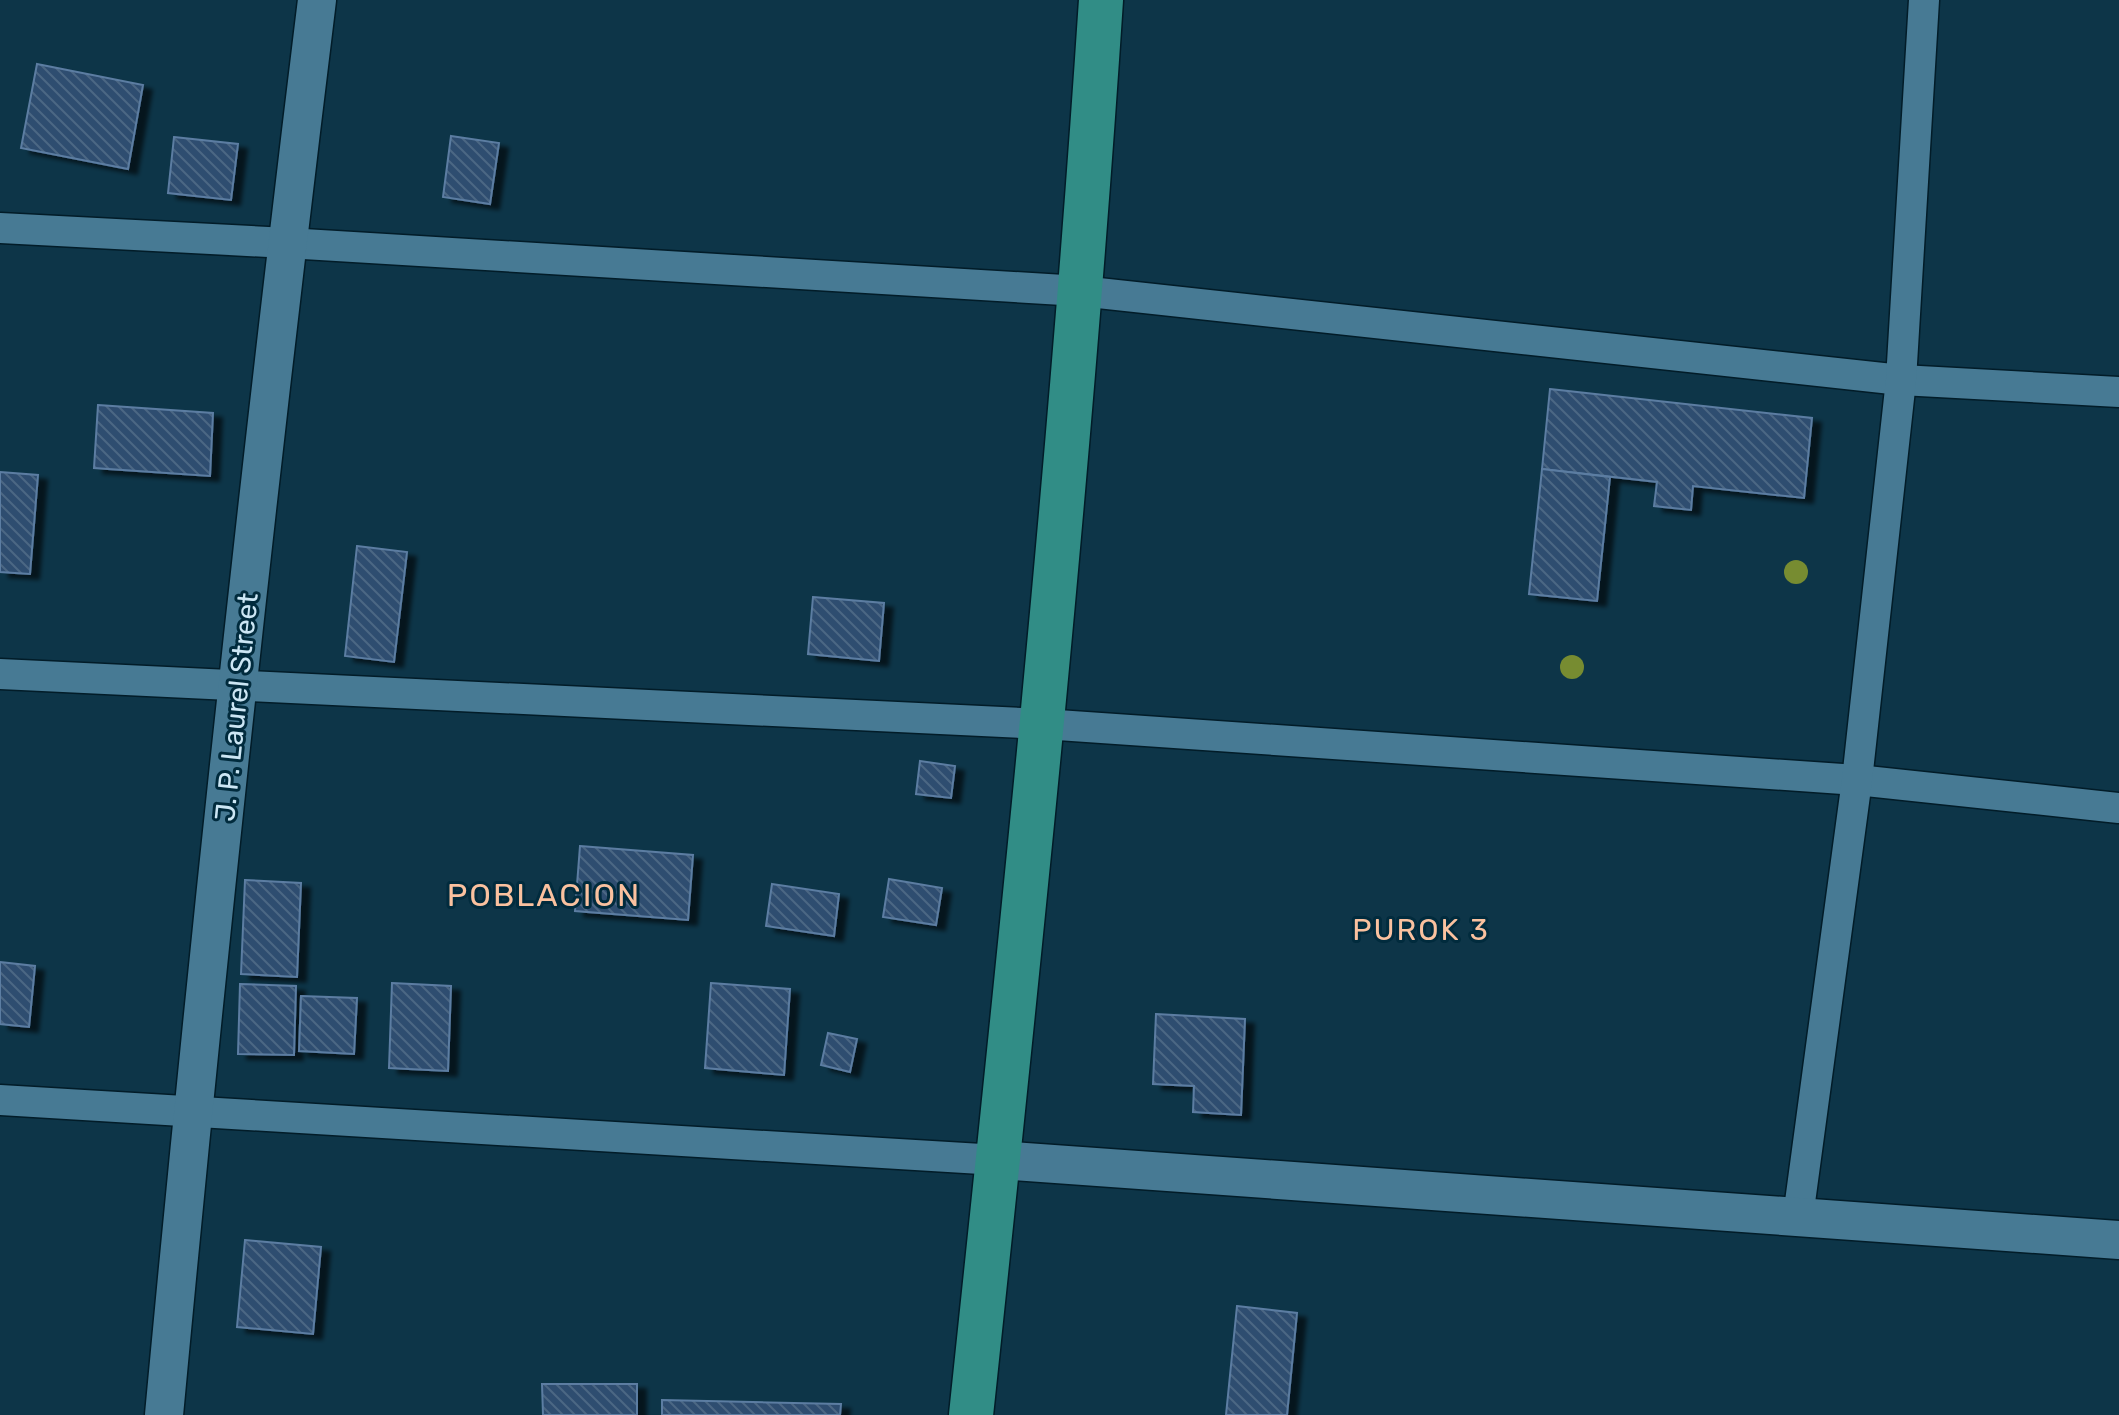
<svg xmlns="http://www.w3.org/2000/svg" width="2119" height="1415" font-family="Rubik,sans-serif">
  <defs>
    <pattern id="building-back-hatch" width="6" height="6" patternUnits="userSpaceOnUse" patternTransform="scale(2)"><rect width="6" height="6" fill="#2e4d6f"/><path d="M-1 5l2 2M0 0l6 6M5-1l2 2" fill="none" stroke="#4b6784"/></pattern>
    <filter id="shadow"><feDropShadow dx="9" dy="5" stdDeviation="2" flood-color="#0009"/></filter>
  </defs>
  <rect width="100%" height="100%" fill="#0d3548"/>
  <g fill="url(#building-back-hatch)" stroke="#5c7da2" stroke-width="2" filter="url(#shadow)">
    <polygon points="37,64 143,85 128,169 21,148"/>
    <polygon points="451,136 499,143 490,204 443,197"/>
    <polygon points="174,137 238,144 231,200 168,193"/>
    <polygon points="1550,389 1812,418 1804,498 1693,486 1691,510 1654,506 1657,482 1542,469"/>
    <polygon points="98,405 213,413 210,476 94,468"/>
    <polygon points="1542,469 1610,477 1597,601 1529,594"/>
    <polygon points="0,472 38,475 30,574 0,572"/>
    <polygon points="357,546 407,552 394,662 345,656"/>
    <polygon points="813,597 884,603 879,661 808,654"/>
    <polygon points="920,761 955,766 951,798 916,794"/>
    <polygon points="580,846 693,855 688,920 575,911"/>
    <polygon points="889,879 942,888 936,925 883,917"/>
    <polygon points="245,880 301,883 297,977 241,974"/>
    <polygon points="772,884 839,894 834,936 766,926"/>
    <polygon points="0,962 35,966 29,1027 0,1024"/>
    <polygon points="392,983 451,986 448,1071 389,1068"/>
    <polygon points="711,983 790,989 784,1075 705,1068"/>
    <polygon points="240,984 296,986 294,1055 238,1054"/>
    <polygon points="301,996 357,998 354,1054 299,1051"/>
    <polygon points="1156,1014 1245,1019 1241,1115 1193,1112 1194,1086 1153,1084"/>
    <polygon points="828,1033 857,1039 850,1072 821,1065"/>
    <polygon points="245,1240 321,1247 313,1334 237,1327"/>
    <polygon points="1237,1306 1297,1313 1287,1415 1226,1415"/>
    <polygon points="542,1384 637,1384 637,1415 543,1415"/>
    <polygon points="662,1400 841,1404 840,1415 662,1415"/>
  </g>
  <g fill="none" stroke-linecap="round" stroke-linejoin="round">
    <g stroke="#021c28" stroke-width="33">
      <g id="minor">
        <polyline points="0,228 287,243 1080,291 1901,380 2119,392"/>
        <polyline points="0,674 1043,724 1857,780 2119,808"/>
        <polyline points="0,1100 998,1160"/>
        <polyline points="1798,1217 1857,780 1901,380 1924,0"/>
      </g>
    </g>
    <g stroke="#021c28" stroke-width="41">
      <g id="tertiary">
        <polyline points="998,1160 2119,1240"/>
        <path d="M164,1415C208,943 259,471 317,0"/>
      </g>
    </g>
    <g stroke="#021c28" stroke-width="47">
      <path id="primary" d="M971,1415C1021,944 1070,473 1101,0"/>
    </g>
    <use href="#minor" stroke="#477a94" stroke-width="30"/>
    <use href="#tertiary" stroke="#477a94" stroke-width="38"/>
    <use href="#primary" stroke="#318d86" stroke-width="44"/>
  </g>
  <g fill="#778c31">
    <circle cx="1796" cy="572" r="12"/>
    <circle cx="1572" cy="667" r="12"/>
  </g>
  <g text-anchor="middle" stroke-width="6" stroke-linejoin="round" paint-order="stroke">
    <g font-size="28" fill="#cce6f4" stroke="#012b3d">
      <text transform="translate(236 707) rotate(-84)" y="10">J. P. Laurel Street</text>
    </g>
    <g font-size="30" letter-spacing="2" fill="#fac19f" stroke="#012b3d">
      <text x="1421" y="940">PUROK 3</text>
    </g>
    <g font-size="32" letter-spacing="2" fill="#fac19f" stroke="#012b3d">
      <text x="544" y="906">POBLACION</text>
    </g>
  </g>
</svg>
